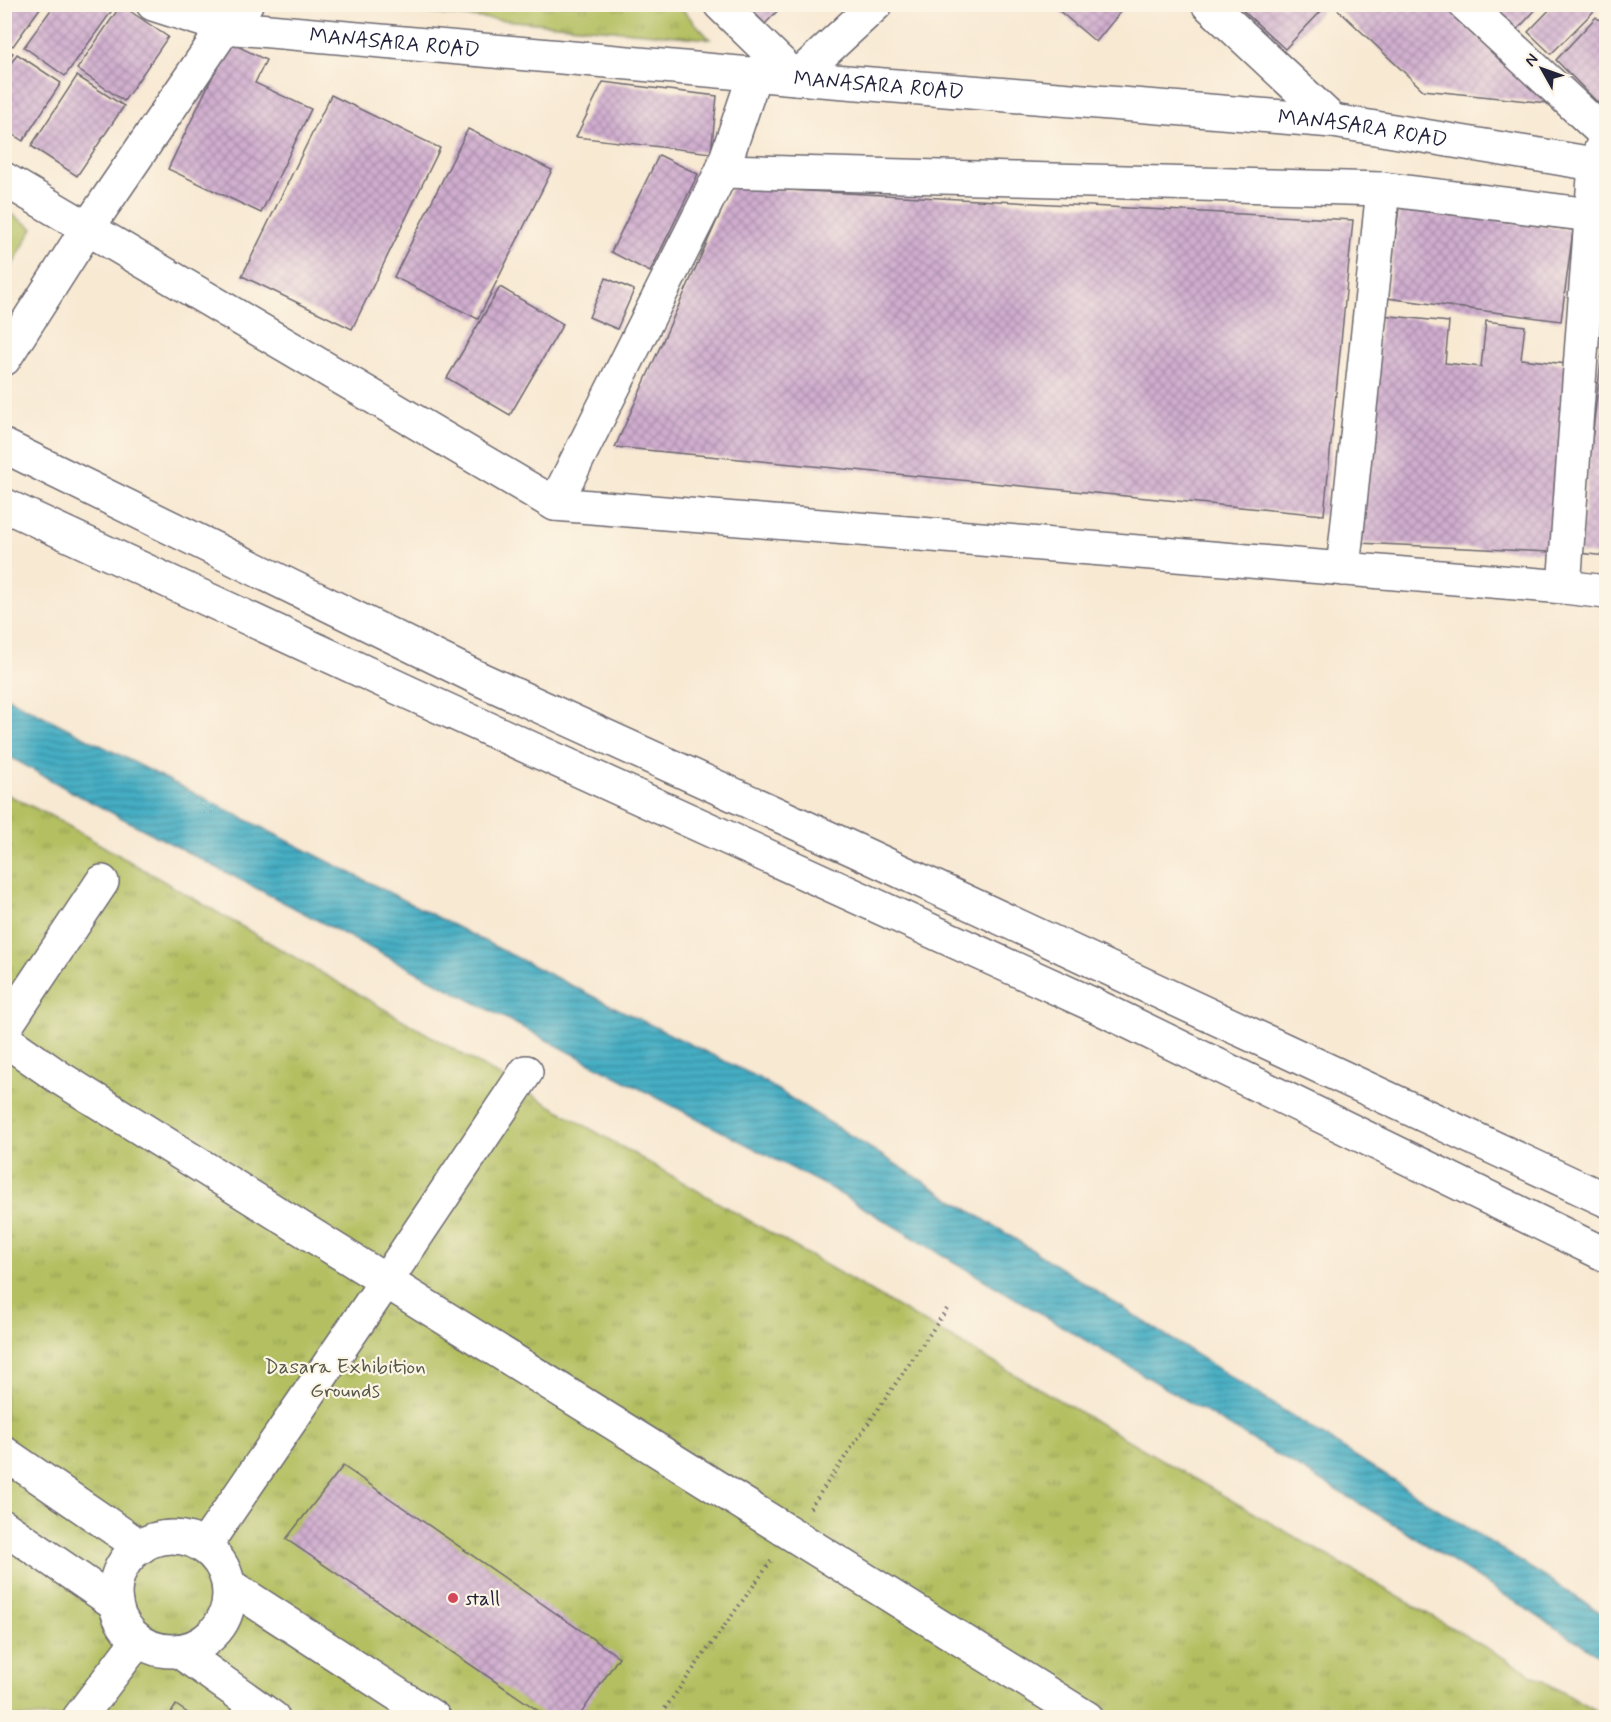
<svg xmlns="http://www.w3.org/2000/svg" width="1611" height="1722" font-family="Mynerve,sans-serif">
  <defs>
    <pattern id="park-tufts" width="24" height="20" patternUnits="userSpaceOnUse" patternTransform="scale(1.5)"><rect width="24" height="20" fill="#b3bf60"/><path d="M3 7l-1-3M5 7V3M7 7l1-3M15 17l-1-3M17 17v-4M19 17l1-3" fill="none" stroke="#919b50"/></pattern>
    <pattern id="water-rules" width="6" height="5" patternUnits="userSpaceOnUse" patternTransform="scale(1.5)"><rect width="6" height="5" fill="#44adc3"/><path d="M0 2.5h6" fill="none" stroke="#388ca0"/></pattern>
    <pattern id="building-cross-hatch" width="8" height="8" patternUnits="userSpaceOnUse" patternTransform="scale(1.5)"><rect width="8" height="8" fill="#d0adcf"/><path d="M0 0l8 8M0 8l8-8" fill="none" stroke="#a88ca9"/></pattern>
  </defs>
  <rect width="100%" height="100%" fill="#fcf5e5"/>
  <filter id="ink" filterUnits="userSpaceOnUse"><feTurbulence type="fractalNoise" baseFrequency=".0167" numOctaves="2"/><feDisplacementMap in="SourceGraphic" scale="12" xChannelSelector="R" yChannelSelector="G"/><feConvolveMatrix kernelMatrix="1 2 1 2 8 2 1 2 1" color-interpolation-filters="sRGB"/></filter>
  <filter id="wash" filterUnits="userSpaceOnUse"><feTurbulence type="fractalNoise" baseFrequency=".008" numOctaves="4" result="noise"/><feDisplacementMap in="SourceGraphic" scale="24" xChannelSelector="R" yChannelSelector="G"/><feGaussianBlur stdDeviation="1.35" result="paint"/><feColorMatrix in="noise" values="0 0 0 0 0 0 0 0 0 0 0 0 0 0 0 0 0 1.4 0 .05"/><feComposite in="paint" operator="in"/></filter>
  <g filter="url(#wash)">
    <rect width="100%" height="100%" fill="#f8e9d3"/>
    <g fill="url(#park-tufts)" stroke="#6a704e" stroke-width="1.5">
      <polygon points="340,5 678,5 710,39"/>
      <polygon points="4,793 51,816 1597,1712 1593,1718 5,1717"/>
    </g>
    <polygon fill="#b3bf60" stroke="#6a704e" stroke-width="1.5" points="5,210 33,228 5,279"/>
    <polygon fill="url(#water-rules)" stroke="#33687f" stroke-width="1.5" points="4,696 596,998 757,1077 1018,1241 1606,1616 1606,1660 1397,1526 832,1189 74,793 5,754"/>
    <g id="blocks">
      <g fill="url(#building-cross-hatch)">
        <polygon points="4,4 43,4 13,46 4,40"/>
        <polygon points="55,4 100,4 111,12 65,76 24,47"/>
        <polygon points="745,4 784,4 765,24"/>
        <polygon points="1051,4 1127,4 1096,42"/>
        <polygon points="1332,4 1443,4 1547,103 1423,90"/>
        <polygon points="1487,4 1541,4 1515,32"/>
        <polygon points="1555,4 1601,4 1551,54 1528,32"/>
        <polygon points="121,5 168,37 124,101 77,69"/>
        <polygon points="1237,5 1327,5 1285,49"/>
        <polygon points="1596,17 1606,26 1606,104 1603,108 1556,60"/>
        <polygon points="229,42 266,60 255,83 311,109 261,213 168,169"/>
        <polygon points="4,48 13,53 4,66"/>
        <polygon points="17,54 61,83 23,141 4,129 4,74"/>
        <polygon points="77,76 124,106 77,176 31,146"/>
        <polygon points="603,82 717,96 711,153 576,137"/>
        <polygon points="331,95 440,148 352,329 242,276"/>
        <polygon points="468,129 552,170 478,319 394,277"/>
        <polygon points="659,155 698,174 650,272 611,252"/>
        <polygon points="732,187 1353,220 1324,515 615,447"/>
        <polygon points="1399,208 1573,230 1561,321 1387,298"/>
        <polygon points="606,278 634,290 617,329 589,317"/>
        <polygon points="500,287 563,324 510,415 447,378"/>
        <polygon points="1381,315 1449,322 1445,363 1481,367 1486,321 1525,326 1521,359 1576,365 1550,552 1359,543"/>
        <polygon points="1605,326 1606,326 1606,556 1579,553"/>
        <polygon points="343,1466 619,1657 578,1718 549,1718 286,1539"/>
        <polygon points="176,1705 195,1718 168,1718"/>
      </g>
    </g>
  </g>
  <g filter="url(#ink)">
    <use href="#blocks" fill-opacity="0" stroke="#6d6870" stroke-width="1.5"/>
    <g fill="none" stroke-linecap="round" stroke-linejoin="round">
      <g stroke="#6d6870" stroke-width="36">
        <g id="minor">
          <path id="s1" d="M153,4L225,27L796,78L1333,121L1606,166"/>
          <polyline points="720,4 796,78 876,4"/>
          <polyline points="1208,4 1333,121"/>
          <polyline points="1465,4 1606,135"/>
          <polyline points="722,171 1383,189 1591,215 1606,219"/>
          <polyline points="4,179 555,504 1564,587 1606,592"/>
          <polyline points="4,359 87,229 225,27 246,4"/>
          <polyline points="4,446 480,679 855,850 1606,1200"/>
          <polyline points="555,504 722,171 755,73"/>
          <polyline points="4,505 414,695 1094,1005 1606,1255"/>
          <polyline points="1343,569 1383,189"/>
          <polyline points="1564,587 1595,164 1606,137"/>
          <polyline points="4,1029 102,882"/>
          <polyline points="4,1039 60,1078 1087,1718"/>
          <polyline points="4,1453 141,1547"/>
          <polyline points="4,1527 116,1604"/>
          <circle cx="172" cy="1594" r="57"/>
          <polyline points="204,1547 386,1281 526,1072"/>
          <polyline points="229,1585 434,1718"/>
          <polyline points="179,1651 273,1718"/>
          <polyline points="79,1718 138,1640"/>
        </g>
      </g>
      <g stroke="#6d6870" stroke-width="4" stroke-dasharray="1.5 4.5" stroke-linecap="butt">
        <polyline points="810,1508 949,1306"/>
        <polyline points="658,1718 772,1560"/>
      </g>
      <use href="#minor" stroke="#fff" stroke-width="33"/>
    </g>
  </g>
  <circle fill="#d1495b" stroke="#fcf5e5" stroke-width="2" cx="453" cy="1598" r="6"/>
  <g text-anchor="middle" stroke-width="4.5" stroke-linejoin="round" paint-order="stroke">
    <g font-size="21" fill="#22223b" stroke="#fcf5e5">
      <text dy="7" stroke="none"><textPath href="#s1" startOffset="246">MANASARA ROAD</textPath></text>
      <text dy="7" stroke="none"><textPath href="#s1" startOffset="732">MANASARA ROAD</textPath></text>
      <text dy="7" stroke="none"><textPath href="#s1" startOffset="1218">MANASARA ROAD</textPath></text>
    </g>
    <g font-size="21" fill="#555948" stroke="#fcf5e5">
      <text x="345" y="1373">Dasara Exhibition<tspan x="345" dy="24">Grounds</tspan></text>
    </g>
    <g font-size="21" fill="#22223b" stroke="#fcf5e5" text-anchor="start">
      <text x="465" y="1605">stall</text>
    </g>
  </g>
  <rect width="1611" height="1722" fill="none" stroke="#fcf5e5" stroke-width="24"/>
  <g transform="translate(1542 69) rotate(310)" stroke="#fcf5e5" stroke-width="4.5" paint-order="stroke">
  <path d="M0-4.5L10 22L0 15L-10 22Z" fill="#22223b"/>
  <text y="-9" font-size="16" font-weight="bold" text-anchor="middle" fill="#22223b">N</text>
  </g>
</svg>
